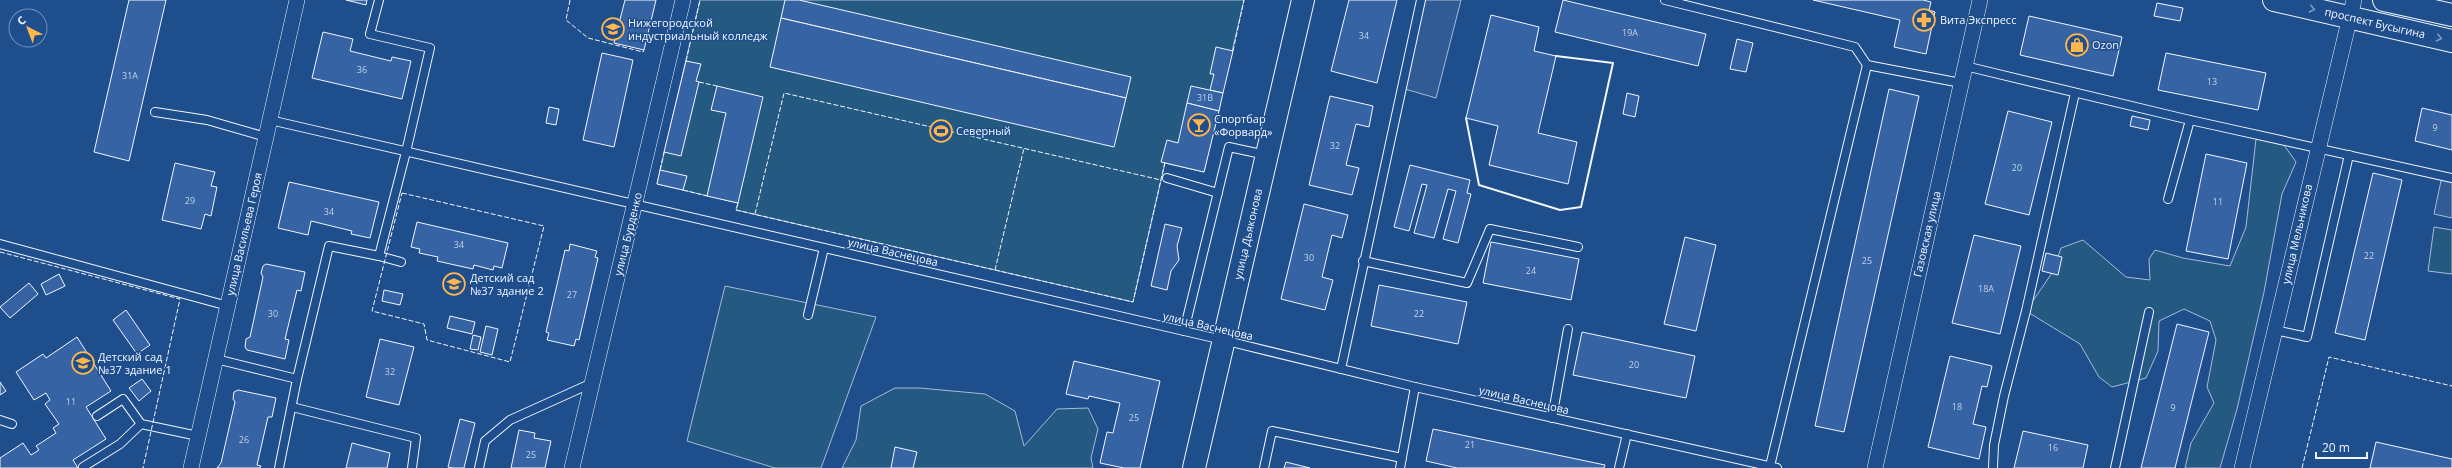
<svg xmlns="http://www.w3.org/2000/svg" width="2452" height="468" font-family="'Open Sans',sans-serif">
  <rect width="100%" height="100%" fill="#1f4e8c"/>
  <g fill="#245a82" stroke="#a8bbd7">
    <polygon points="700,0 1244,0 1204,172 1165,163 1133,302 736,210 738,203 657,184"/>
    <polygon points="2256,139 2284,145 2296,162 2282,194 2264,292 2237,409 2220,468 2185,468 2191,443 2214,403 2207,387 2216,340 2210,321 2184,309 2159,321 2158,351 2146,378 2112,387 2099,377 2080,344 2026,311 2052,273 2061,248 2083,240 2126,277 2150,280 2149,259 2155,250 2183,258 2230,266 2246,227"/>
    <polygon points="2434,227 2452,230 2452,274 2428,271"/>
    <polygon points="725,286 876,317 821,468 775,468 687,441"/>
    <polygon points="895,388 920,388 985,394 1015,411 1024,446 1057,409 1088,408 1098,429 1091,458 1093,468 842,468 856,440 861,406"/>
  </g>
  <g fill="#305b95" stroke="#a8bbd7">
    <polygon points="1425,0 1461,0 1436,98 1405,89"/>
    <polygon points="2442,176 2452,178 2452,218 2434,214"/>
  </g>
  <g fill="#3563a3" stroke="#f2f6ff">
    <polygon points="129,0 166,0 129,161 94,152"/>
    <polygon points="346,0 367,0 366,5"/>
    <polygon points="625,0 656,0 644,50 614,43"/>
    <polygon points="785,0 799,0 1131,77 1126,98 781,18"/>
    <polygon points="1349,0 1397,0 1377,83 1331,71"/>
    <polygon points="1563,0 1706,34 1698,66 1555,32"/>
    <polygon points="1813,0 1923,0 1931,2 1929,10 1935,12 1926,54 1894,47 1900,20"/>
    <polygon points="2157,3 2183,8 2180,21 2154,16"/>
    <polygon points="1491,15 1539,27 1534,51 1556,56 1538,133 1577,142 1568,184 1489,165 1498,126 1466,118"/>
    <polygon points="2029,16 2122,37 2113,76 2020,55"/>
    <polygon points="781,18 1126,98 1114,147 770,67"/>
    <polygon points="323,32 353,39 350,51 391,61 392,57 411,61 402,99 312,78"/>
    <polygon points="1737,39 1753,43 1746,72 1730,69"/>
    <polygon points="1216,47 1233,51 1223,93 1210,90 1214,74 1210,74"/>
    <polygon points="602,53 633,60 614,147 583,140"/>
    <polygon points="2166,53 2266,73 2258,110 2158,90"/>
    <polygon points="686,61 701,64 696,81 699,82 681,156 664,152"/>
    <polygon points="717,86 763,97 738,203 707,196 726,113 711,110"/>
    <polygon points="1191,86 1223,93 1219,111 1187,103"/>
    <polygon points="1889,89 1919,96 1844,432 1815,426"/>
    <polygon points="1627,93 1639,96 1635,117 1623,114"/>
    <polygon points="1330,96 1373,106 1369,127 1356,124 1346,165 1359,168 1352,195 1309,185"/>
    <polygon points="1187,103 1219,111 1204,172 1161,162 1167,140 1178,143"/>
    <polygon points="549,107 559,109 556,125 546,123"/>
    <polygon points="2422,108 2452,115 2452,150 2415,141"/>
    <polygon points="2008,111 2052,122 2029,215 1985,204"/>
    <polygon points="2132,116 2150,120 2148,130 2130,126"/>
    <polygon points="2206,154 2247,163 2228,259 2186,251"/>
    <polygon points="175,163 215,172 211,186 217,187 211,216 205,214 201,229 162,220"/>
    <polygon points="1410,165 1470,180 1467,193 1471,194 1458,243 1443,239 1456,191 1448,189 1434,238 1414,233 1427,185 1422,184 1409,231 1394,227"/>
    <polygon points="660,170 687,176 683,190 657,184"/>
    <polygon points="2373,173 2402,180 2365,340 2335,333"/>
    <polygon points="289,182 379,202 370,238 351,234 352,231 311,221 308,235 278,228"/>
    <polygon points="1304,204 1348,215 1342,238 1332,235 1322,277 1333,280 1325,310 1281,299"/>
    <polygon points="417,222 508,243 502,268 494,266 493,270 474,265 473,269 437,261 438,257 419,253 420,249 411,247"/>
    <polygon points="1165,224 1182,228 1177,246 1179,260 1171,271 1167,290 1151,286"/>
    <polygon points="1974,235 2021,246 2000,334 1952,323"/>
    <polygon points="1685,237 1716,245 1696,331 1664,324"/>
    <polygon points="1491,242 1579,259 1571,300 1483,283"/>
    <polygon points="570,244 597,251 595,257 598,258 579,340 576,339 574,346 547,340 549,333 546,332 565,250 569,251"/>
    <polygon points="2046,253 2062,257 2058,275 2042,271"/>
    <polygon points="266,264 305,272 301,291 297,290 285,339 289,340 285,359 247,350 245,347 246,339 250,337 263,277 261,273 263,266"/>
    <polygon points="59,274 65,286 46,295 41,284"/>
    <polygon points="29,283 38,294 10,318 0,307"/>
    <polygon points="1379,285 1467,302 1458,344 1371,326"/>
    <polygon points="384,290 403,294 400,305 382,301"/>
    <polygon points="126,310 150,345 137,354 113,320"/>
    <polygon points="450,316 475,322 472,334 447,328"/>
    <polygon points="2177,324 2209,332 2175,468 2141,468"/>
    <polygon points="486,326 498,329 492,355 480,352"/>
    <polygon points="1582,332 1695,356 1686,398 1573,375"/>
    <polygon points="473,335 481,337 478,350 470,349"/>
    <polygon points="77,337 111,391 86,407 106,439 73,460 78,468 0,468 0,458 23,443 31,455 39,450 36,446 56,433 53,428 59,424 45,404 50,400 46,393 34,400 16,372 43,354 46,358"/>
    <polygon points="380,339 414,347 399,405 366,397"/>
    <polygon points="1950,356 1992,366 1987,387 1982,386 1973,424 1986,427 1979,459 1928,447"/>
    <polygon points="1074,361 1160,381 1140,468 1124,468 1100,463 1107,432 1113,433 1120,403 1089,396 1088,399 1066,394"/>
    <polygon points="142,379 151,391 139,401 129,388"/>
    <polygon points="0,382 6,391 0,395"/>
    <polygon points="238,390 276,398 272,417 268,417 257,465 261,466 260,468 217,468 221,463 235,402 233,399 234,392"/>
    <polygon points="460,419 475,423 464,468 453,468 448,467"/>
    <polygon points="1433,429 1605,465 1604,468 1457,468 1426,461"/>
    <polygon points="519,430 535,433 534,438 551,441 545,468 511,468"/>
    <polygon points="2023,431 2088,445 2083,468 2014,468"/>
    <polygon points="2376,442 2452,459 2452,468 2370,468"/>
    <polygon points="352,443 390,453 387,468 346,468"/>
    <polygon points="895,447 917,452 913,468 891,468"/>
    <polygon points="1286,462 1310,468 1284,468"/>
  </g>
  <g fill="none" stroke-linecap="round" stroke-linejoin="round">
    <g stroke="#f2f6ff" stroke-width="10">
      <g id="service">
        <polyline points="1665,0 1855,47 1867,65 1961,83"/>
        <polyline points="1965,66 2190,120 2452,178"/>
        <polyline points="155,112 207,120 266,137"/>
        <polyline points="270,120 1223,340 1415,387 1777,468"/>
        <polyline points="1167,178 1218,193"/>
        <polyline points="2168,199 2190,120"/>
        <polyline points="0,244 228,306"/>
        <polyline points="379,256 401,262"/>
        <polyline points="1363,261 1467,283 1490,229 1578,247"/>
        <polyline points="808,315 824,248"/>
        <polyline points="2275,330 2307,337 2349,155"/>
        <polyline points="1184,331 1229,147 1266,155"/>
        <polyline points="216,359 297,379 279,468"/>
        <polyline points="1341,369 1421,0"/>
        <polyline points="297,379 329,246 379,256 406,152 430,48 370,34 379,0"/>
        <polyline points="292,407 416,438 412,468"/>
        <polyline points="97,416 123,399 141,424 198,436"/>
        <polyline points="1552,418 1568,329"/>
        <polyline points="0,420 12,424"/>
        <polyline points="1770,466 1867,65"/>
        <polyline points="83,467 120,444 141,424"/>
        <polyline points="479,468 485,441 510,420 592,383"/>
        <polyline points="1264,468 1272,431 1402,458"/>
        <polyline points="1400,468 1415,387"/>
        <polyline points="1619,468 1627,434"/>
        <polyline points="1993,468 1994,445 2004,396 2026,311 2075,93"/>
        <polyline points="2115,468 2149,312"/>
      </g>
    </g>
    <g stroke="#f2f6ff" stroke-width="16">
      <g id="minor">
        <polyline points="191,468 297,0"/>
        <polyline points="572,468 683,0"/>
        <polyline points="1875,468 1980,0"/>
        <polyline points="2242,468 2354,0"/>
      </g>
    </g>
    <g stroke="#f2f6ff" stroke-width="24">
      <g id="secondary">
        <polyline points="2274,0 2452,41"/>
        <polyline points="2384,0 2452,15"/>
        <polyline points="1194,468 1303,0"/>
      </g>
    </g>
    <use href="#service" stroke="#1f4e8c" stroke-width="8"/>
    <use href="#minor" stroke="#1f4e8c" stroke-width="15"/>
    <use href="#secondary" stroke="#1f4e8c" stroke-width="22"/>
    <g stroke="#f2f6ff" stroke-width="1" stroke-dasharray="5 2" stroke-linecap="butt">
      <polyline points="570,0 566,20 588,38 643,52 644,50"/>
      <polyline points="1233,51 1244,0"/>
      <polyline points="686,61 700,0"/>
      <polyline points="699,82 717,86"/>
      <polyline points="660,170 664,152"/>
      <polyline points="683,190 707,196"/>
      <polygon points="402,193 544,226 510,362 427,340 424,324 372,311"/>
      <polyline points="738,203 736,210 1133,302 1165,162"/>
      <polyline points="755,214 784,93 1161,180"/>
      <polyline points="0,252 180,299 143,468"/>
      <polyline points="995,270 1024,148"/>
      <polyline points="2302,468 2329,357 2452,386"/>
    </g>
    <polyline stroke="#f2f6ff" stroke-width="2" points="1466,118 1479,185 1560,210 1581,207 1613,63 1556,56"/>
  </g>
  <defs><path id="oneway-chevron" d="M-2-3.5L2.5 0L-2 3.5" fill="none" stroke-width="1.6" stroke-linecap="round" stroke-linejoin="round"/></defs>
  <g stroke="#7e9ac0">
    <use href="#oneway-chevron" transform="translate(2312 9) rotate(13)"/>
    <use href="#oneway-chevron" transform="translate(2439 38) rotate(13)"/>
  </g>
  <defs>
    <g id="pharmacy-ring" transform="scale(1.15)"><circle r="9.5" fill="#1f4e8c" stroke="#ffb74d" stroke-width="1.5"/><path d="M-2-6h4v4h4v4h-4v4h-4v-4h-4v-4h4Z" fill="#ffb74d"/></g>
    <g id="university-ring" transform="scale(1.15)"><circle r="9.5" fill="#1f4e8c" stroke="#ffb74d" stroke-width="1.5"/><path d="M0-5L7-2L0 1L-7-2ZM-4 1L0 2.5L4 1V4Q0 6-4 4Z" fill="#ffb74d"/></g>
    <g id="shop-ring" transform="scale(1.15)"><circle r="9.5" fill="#1f4e8c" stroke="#ffb74d" stroke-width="1.5"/><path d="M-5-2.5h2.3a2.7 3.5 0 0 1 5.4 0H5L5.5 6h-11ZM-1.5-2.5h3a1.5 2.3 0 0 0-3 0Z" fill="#ffb74d"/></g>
    <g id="bar-ring" transform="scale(1.15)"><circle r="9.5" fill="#1f4e8c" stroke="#ffb74d" stroke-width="1.5"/><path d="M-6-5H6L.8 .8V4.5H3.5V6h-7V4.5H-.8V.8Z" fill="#ffb74d"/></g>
    <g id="stadium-ring" transform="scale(1.15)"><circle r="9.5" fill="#1f4e8c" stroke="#ffb74d" stroke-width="1.5"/><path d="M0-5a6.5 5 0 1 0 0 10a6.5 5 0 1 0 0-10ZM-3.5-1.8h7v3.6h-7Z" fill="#ffb74d"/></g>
    <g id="school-ring" transform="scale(1.15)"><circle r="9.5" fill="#1f4e8c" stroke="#ffb74d" stroke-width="1.5"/><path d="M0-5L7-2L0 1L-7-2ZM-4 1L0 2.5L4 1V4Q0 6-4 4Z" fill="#ffb74d"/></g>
  </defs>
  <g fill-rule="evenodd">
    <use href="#pharmacy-ring" x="1924" y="20"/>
    <use href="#university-ring" x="613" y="29"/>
    <use href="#shop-ring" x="2077" y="45"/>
    <use href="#bar-ring" x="1199" y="125"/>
    <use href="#stadium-ring" x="941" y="131"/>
    <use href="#school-ring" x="454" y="284"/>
    <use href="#school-ring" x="83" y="363"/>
  </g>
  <g text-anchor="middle" stroke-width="3" stroke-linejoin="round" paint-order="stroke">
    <g font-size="9" fill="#c3d1e8">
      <text x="1630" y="36">19А</text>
      <text x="1364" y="39">34</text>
      <text x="362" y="73">36</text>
      <text x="130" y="79">31А</text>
      <text x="2212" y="85">13</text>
      <text x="1205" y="101">31В</text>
      <text x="2435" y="131">9</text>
      <text x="1335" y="149">32</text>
      <text x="2017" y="171">20</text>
      <text x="190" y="204">29</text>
      <text x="2218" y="205">11</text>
      <text x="329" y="215">34</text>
      <text x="459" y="248">34</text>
      <text x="2369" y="259">22</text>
      <text x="1309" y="261">30</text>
      <text x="1867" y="264">25</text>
      <text x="1531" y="274">24</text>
      <text x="1986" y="292">18А</text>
      <text x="572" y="298">27</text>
      <text x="273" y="317">30</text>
      <text x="1419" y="317">22</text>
      <text x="1634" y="368">20</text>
      <text x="390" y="375">32</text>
      <text x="71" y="405">11</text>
      <text x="1957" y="410">18</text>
      <text x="2173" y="411">9</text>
      <text x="1134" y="421">25</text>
      <text x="244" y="443">26</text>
      <text x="1470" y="448">21</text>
      <text x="2053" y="451">16</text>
      <text x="531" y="458">25</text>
    </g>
    <g font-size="11" fill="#f2f6ff" stroke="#1f4e8c" text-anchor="start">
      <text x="1940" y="24">Вита Экспресс</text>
      <text x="628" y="27">Нижегородской<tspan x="628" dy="13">индустриальный колледж</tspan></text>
      <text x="2092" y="49">Ozon</text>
      <text x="1214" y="123">Спортбар<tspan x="1214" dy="13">«Форвард»</tspan></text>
      <text x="956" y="135">Северный</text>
      <text x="470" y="282">Детский сад<tspan x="470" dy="13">№37 здание 2</tspan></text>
      <text x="98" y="361">Детский сад<tspan x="98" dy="13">№37 здание 1</tspan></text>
    </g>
    <g font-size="11" fill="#f2f6ff" stroke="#1f4e8c">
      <text transform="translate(2375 23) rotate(13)" y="4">проспект Бусыгина</text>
      <text transform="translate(244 234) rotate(-77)" y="4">улица Васильева Героя</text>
      <text transform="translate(628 234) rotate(-76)" y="4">улица Бурденко</text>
      <text transform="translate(1248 234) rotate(-77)" y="4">улица Дьяконова</text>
      <text transform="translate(1927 234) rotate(-77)" y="4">Газовская улица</text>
      <text transform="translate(2297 234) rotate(-77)" y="4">улица Мельникова</text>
      <text transform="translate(893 252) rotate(13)" y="4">улица Васнецова</text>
      <text transform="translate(1208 326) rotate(13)" y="4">улица Васнецова</text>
      <text transform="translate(1524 400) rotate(13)" y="4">улица Васнецова</text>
    </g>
  </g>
  <g transform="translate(28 28) rotate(318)"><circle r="19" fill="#1f4e8c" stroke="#7391ba"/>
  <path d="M0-3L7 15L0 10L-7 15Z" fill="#ffb74d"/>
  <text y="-6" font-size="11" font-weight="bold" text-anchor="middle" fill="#f2f6ff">С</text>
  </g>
  <path d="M2316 452v6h51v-6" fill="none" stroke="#f2f6ff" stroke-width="2"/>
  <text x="2322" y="452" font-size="12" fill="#f2f6ff" stroke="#1f4e8c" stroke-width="3" paint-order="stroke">20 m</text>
</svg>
